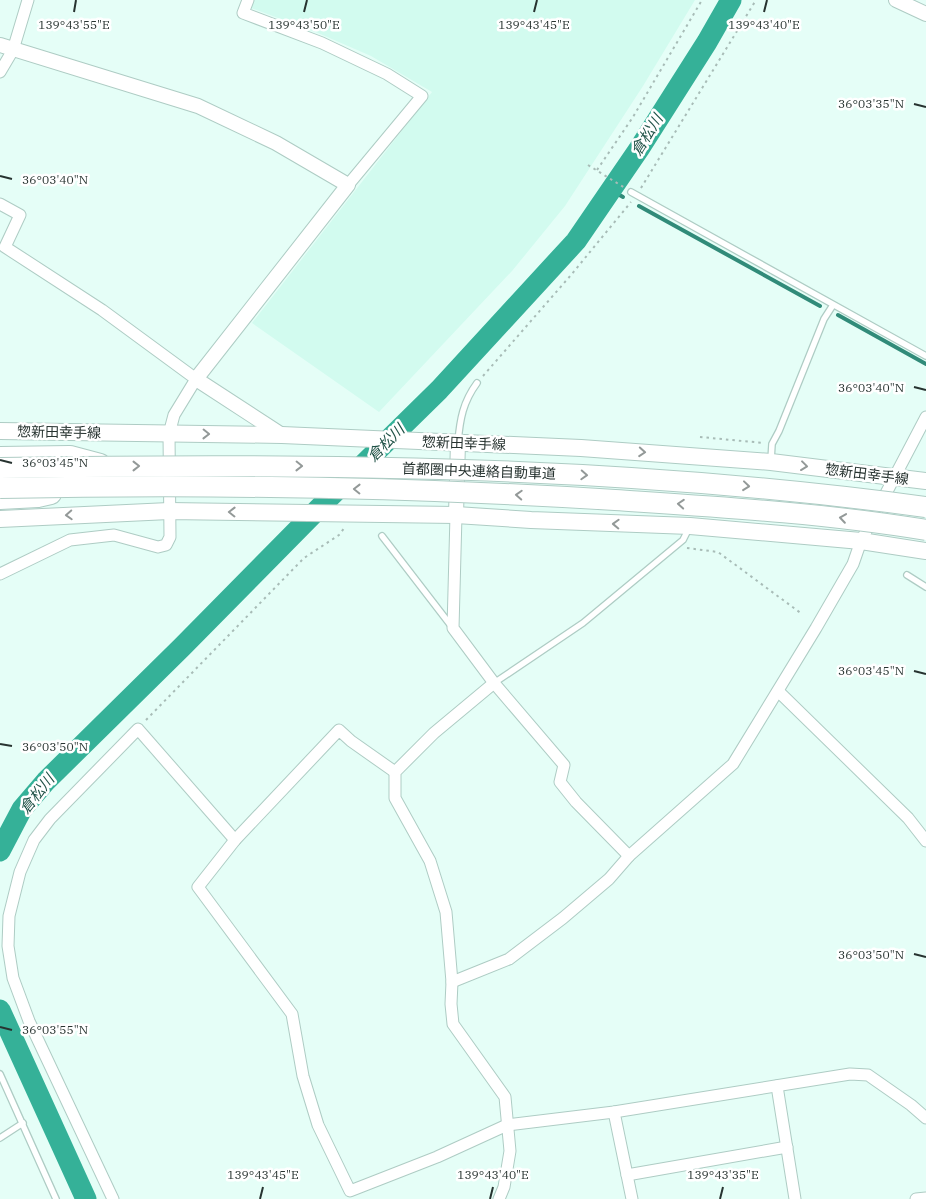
<svg xmlns="http://www.w3.org/2000/svg" width="926" height="1199" font-family="'IBM Plex Serif','Noto Sans JP',serif">
  <rect width="100%" height="100%" fill="#e5fef7"/>
  <polygon fill="#d2fbef" points="254,0 695,0 643,86 565,206 512,271 379,412 252,323 432,92 371,56 318,33 251,8"/>
  <g fill="none" stroke-linecap="round" stroke-linejoin="round">
    <g stroke="#318b79" stroke-width="4">
      <polyline points="611,190 623,197"/>
      <polyline points="639,206 820,306"/>
      <polyline points="838,315 926,364"/>
    </g>
    <g stroke="#35b198" stroke-width="21">
      <polyline points="0,851 22,809 46,781 182,647 328,499 439,390 576,241 639,149 707,42 731,0"/>
      <polyline points="0,1010 86,1199"/>
    </g>
    <g stroke="#aeccc4" stroke-width="8">
      <g id="service">
        <polyline points="631,192 926,356"/>
        <path d="M458,442C460,419 463,402 477,383"/>
        <polyline points="771,460 772,444 779,431 824,319 833,305"/>
        <polyline points="382,536 452,627"/>
        <polyline points="907,575 926,587"/>
        <polyline points="494,683 583,623 683,540 689,528"/>
        <polyline points="0,1074 56,1199"/>
        <polyline points="0,1138 23,1123"/>
      </g>
    </g>
    <g stroke="#aeccc4" stroke-width="13">
      <g id="minor">
        <polyline points="248,0 243,13 322,43 387,74 422,96 348,185"/>
        <polyline points="0,72 13,50 28,0"/>
        <polyline points="0,204 20,215 5,247 102,310 196,379 174,415 169,434 170,537 166,545 158,547 114,535 70,540 0,574"/>
        <polyline points="456,515 453,628 494,683 564,765 560,782 576,802 629,856"/>
        <polyline points="494,683 434,733 395,772 395,798 430,861 446,912 452,982 451,1004 453,1024 505,1097 510,1151 504,1187 499,1199"/>
        <polyline points="778,691 908,818 926,841"/>
        <polyline points="395,772 351,741 339,730 235,840 198,887 292,1014 303,1076 318,1125 350,1191 437,1157 507,1125 614,1112 850,1074 868,1075 911,1105 926,1118"/>
        <polyline points="452,982 509,959 563,918 609,879 629,856 733,764 816,628 853,564 861,541 926,417"/>
        <polyline points="777,1086 795,1199"/>
        <polyline points="614,1112 632,1199"/>
        <polyline points="627,1175 787,1147"/>
        <polyline points="113,1199 29,1021 13,978 8,946 9,916 20,872 34,840 50,819 138,729 235,840"/>
        <polyline points="916,1199 926,1198"/>
      </g>
    </g>
    <g stroke="#aeccc4" stroke-width="16">
      <g id="tertiary">
        <polyline points="896,0 926,14"/>
        <polyline points="0,45 198,106 276,143 348,185 196,379 282,435"/>
        <polyline points="456,515 458,442"/>
      </g>
    </g>
    <g stroke="#aeccc4" stroke-width="18">
      <g id="secondary">
        <polyline points="0,431 282,435 581,448 771,462 926,481"/>
        <polyline points="0,519 169,511 456,515 531,520 690,526 861,541 926,551"/>
      </g>
    </g>
    <g stroke="#aeccc4" stroke-width="22">
      <g id="motorway">
        <polyline points="0,457 70,456 100,464"/>
        <polyline points="0,499 38,497 51,494"/>
      </g>
    </g>
    <g stroke="#a8bcb7" stroke-width="2" stroke-dasharray="2.5 4" stroke-linecap="butt">
      <polyline points="588,165 625,188"/>
      <polyline points="597,170 633,117 702,0"/>
      <polyline points="641,188 756,0"/>
      <polyline points="483,376 571,275 631,202"/>
      <polyline points="700,437 764,443"/>
      <polyline points="687,548 718,552 802,614"/>
      <polyline points="146,720 304,558 339,535 345,527"/>
    </g>
    <use href="#service" stroke="#fff" stroke-width="5.5"/>
    <use href="#minor" stroke="#fff" stroke-width="11"/>
    <use href="#tertiary" stroke="#fff" stroke-width="14"/>
    <use href="#secondary" stroke="#fff" stroke-width="16"/>
    <use href="#motorway" stroke="#fff" stroke-width="20"/>
    <g stroke="#aeccc4" stroke-width="22" stroke-linecap="butt">
      <g id="motorway-bridge">
        <path d="M0,468C309,463 619,465 926,507"/>
        <path d="M0,488C205,484 410,487 615,500C719,507 823,513 926,530"/>
      </g>
    </g>
    <use href="#motorway-bridge" stroke="#fff" stroke-width="20"/>
  </g>
  <defs><path id="oneway-chevron" d="M-2-3.5L2.5 0L-2 3.5" fill="none" stroke-width="1.6" stroke-linecap="round" stroke-linejoin="round" transform="scale(1.25)"/></defs>
  <g stroke="#939998">
    <use href="#oneway-chevron" transform="translate(206 434) rotate(1)"/>
    <use href="#oneway-chevron" transform="translate(642 452) rotate(4)"/>
    <use href="#oneway-chevron" transform="translate(136 466)"/>
    <use href="#oneway-chevron" transform="translate(299 466) rotate(1)"/>
    <use href="#oneway-chevron" transform="translate(804 466) rotate(7)"/>
    <use href="#oneway-chevron" transform="translate(584 475) rotate(3)"/>
    <use href="#oneway-chevron" transform="translate(746 486) rotate(6)"/>
    <use href="#oneway-chevron" transform="translate(357 489) rotate(-179)"/>
    <use href="#oneway-chevron" transform="translate(519 495) rotate(-177)"/>
    <use href="#oneway-chevron" transform="translate(681 504) rotate(-176)"/>
    <use href="#oneway-chevron" transform="translate(232 512) rotate(-179)"/>
    <use href="#oneway-chevron" transform="translate(69 515) rotate(177)"/>
    <use href="#oneway-chevron" transform="translate(843 518) rotate(-172)"/>
    <use href="#oneway-chevron" transform="translate(616 524) rotate(-178)"/>
  </g>
  <path fill="none" stroke="#273330" stroke-width="2" d="M74,12L76,0M304,12L307,0M534,12L537,0M764,12L767,0M914,104L926,107M0,176L12,179M914,387L926,390M0,460L12,463M914,671L926,674M0,744L12,746M914,954L926,957M0,1027L12,1030M260,1199L263,1187M490,1199L493,1187M720,1199L723,1187"/>
  <g text-anchor="middle" stroke-width="5" stroke-linejoin="round" paint-order="stroke">
    <g font-size="14" fill="#273330" stroke="#fff">
      <text transform="translate(59 432) rotate(1)" y="5">惣新田幸手線</text>
      <text transform="translate(464 443) rotate(2)" y="5">惣新田幸手線</text>
      <text transform="translate(479 471) rotate(2)" y="5">首都圏中央連絡自動車道</text>
      <text transform="translate(867 474) rotate(7)" y="5">惣新田幸手線</text>
    </g>
    <g font-size="15" font-style="italic" fill="#1f5146" stroke="#fff">
      <text transform="translate(647 135) rotate(-58)" y="5">倉松川</text>
      <text transform="translate(386 443) rotate(-45)" y="5">倉松川</text>
      <text transform="translate(37 794) rotate(-51)" y="5">倉松川</text>
    </g>
  </g>
  <g font-size="12" text-anchor="middle" fill="#273330" stroke="#fff" stroke-width="5" stroke-linejoin="round" paint-order="stroke">
    <text x="74" y="29">139°43'55"E</text>
    <text x="304" y="29">139°43'50"E</text>
    <text x="534" y="29">139°43'45"E</text>
    <text x="764" y="29">139°43'40"E</text>
    <text x="871" y="108">36°03'35"N</text>
    <text x="55" y="184">36°03'40"N</text>
    <text x="871" y="392">36°03'40"N</text>
    <text x="55" y="467">36°03'45"N</text>
    <text x="871" y="675">36°03'45"N</text>
    <text x="55" y="751">36°03'50"N</text>
    <text x="871" y="959">36°03'50"N</text>
    <text x="55" y="1034">36°03'55"N</text>
    <text x="263" y="1179">139°43'45"E</text>
    <text x="493" y="1179">139°43'40"E</text>
    <text x="723" y="1179">139°43'35"E</text>
  </g>
</svg>
